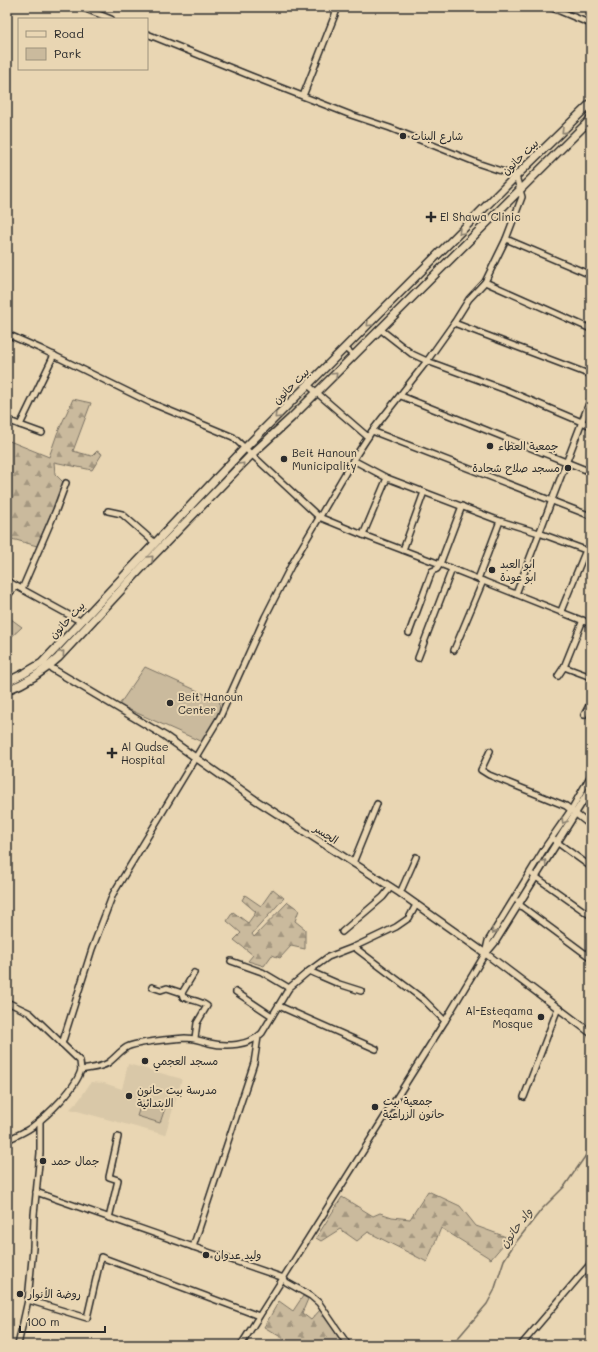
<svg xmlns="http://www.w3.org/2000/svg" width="598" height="1352" font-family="Mali,'Playpen Sans Arabic',sans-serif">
  <defs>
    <pattern id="forest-firs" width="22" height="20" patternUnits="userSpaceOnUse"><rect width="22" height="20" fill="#caba9d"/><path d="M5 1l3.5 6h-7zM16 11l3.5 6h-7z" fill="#a49780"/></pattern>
  </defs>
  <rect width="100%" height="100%" fill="#e9d6b3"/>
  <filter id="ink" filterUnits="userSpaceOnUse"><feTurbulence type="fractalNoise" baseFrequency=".025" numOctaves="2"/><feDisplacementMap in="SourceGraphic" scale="8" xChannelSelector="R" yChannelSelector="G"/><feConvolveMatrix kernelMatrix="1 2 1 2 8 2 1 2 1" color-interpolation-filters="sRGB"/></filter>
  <g filter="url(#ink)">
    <polygon fill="#d9c8a8" points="128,1064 182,1079 165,1135 70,1109 79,1100 91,1082 104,1083 122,1089"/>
    <g fill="#caba9d" stroke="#7a7264">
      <polygon points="145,667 220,701 219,712 202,742 119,705"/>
      <polygon points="142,1101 165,1108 160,1123 137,1116"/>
    </g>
    <g fill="url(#forest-firs)" stroke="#7a7264">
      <polygon points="73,399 91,403 73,451 92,456 97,451 102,454 92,470 54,462 55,474 64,483 37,546 16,540 7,539 7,440 49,457 57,434"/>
      <polygon points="7,616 22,627 7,641"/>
      <polygon points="273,889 284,898 252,934 254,937 288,902 299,910 295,921 305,929 305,949 291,946 280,958 272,955 264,966 248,961 253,955 234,940 241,933 227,921 233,912 248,923 256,912 242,900 245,895 261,906"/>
      <polygon points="428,1191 460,1206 476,1226 509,1238 491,1259 441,1228 427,1262 368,1232 357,1241 340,1229 321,1241 316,1238 342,1197 373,1216 380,1213 392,1217 410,1219"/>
      <polygon points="303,1296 308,1299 302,1313 311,1320 320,1310 340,1339 340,1341 334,1345 294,1345 264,1327 279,1301 293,1311"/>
    </g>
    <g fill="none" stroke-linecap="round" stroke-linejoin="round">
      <polyline stroke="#70695c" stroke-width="1.5" points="452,1345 487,1304 494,1291 504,1260 513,1246 542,1209 564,1187 591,1148"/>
      <g stroke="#2b2b2b" stroke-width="8">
        <g id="minor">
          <polyline points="81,7 111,19"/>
          <polyline points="550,7 591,24"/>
          <polyline points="303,96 338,7"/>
          <polyline points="506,239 591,275"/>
          <polyline points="485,282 591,329"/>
          <polyline points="454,323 591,375"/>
          <polyline points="380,329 412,354 427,361 506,390 591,426"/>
          <polyline points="7,334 41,349 151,403 233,437 319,517 363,535 440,564 591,624"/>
          <polyline points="345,348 354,356"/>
          <polyline points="308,385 368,437"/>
          <polyline points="401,396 591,472"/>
          <polyline points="7,420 20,425"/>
          <polyline points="372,431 591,516"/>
          <polyline points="42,433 20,425 54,355"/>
          <polyline points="353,460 387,478 500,521 539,533 591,552"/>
          <polyline points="108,511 122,514 155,543"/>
          <polyline points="363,535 387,478"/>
          <polyline points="403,550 424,492"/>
          <polyline points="478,579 500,521"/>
          <polyline points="7,581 80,621"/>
          <polyline points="22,589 56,510 66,483"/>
          <polyline points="516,594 591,398"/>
          <polyline points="7,596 16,586"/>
          <polyline points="561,611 586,550"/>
          <polyline points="583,620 564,667 591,677"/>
          <polyline points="409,633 432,571 437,569 440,564 462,506"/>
          <polyline points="454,650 483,581"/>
          <polyline points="418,658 452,569"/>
          <polyline points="558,676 564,667"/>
          <polyline points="584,715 591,702"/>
          <polyline points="490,751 481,770 489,775 566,806 591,826"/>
          <polyline points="554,840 591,867"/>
          <polyline points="353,863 377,804"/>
          <polyline points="533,875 591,916"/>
          <polyline points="400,893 416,857"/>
          <polyline points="518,901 521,906 591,958"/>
          <polyline points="342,932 383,897 391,887"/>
          <polyline points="354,947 424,1000 445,1021"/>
          <polyline points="231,961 262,972 289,988"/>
          <polyline points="309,971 328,957 354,947 396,927 409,918 416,905"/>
          <path d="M194,973L182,993L183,997C192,1001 198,1000 207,1006L197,1023L195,1038"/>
          <polyline points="152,987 161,990 167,988 182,993"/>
          <polyline points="236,992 272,1016"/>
          <polyline points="7,1002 30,1013 80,1061 81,1070"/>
          <polyline points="279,1006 376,1049"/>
          <polyline points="62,1044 92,949 113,894 220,717 265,617 292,564 353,460 372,431 427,361 454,323 469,299 485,282 506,239 522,197 516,176 480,164 390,128 351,115 251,76 147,34"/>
          <polyline points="524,1097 558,1008"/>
          <path d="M7,1140C16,1136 25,1132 32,1127C48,1115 76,1088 81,1070C90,1068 100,1068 108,1063C115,1058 120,1051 127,1047C137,1042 173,1039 185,1038C194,1038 201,1041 209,1043C226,1047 249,1046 262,1033L289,988L309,971L339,984L361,991"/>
          <path d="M36,1192C119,1221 201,1250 284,1278L286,1282L311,1296L319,1303L348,1345"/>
          <polyline points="109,1218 118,1180 109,1177 118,1137"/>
          <polyline points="193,1247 254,1063 258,1037"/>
          <polyline points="28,1300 87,1318 101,1257 259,1316"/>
          <polyline points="18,1345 28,1300 33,1248 34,1215 40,1153 40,1121"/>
          <polyline points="241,1345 445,1021 485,954 488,941 546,846 571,810 591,775"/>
          <polyline points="521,1345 591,1263"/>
        </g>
      </g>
      <g stroke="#2b2b2b" stroke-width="9">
        <g id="tertiary">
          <polyline points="46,665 165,736 257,801 400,893 489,956 591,1033"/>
          <polyline points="485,954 495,942 591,788"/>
        </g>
      </g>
      <g stroke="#2b2b2b" stroke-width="10">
        <g id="secondary">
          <polyline points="7,682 25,673 42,663 245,448 516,176 591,103"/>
          <path d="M7,690C26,683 43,672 58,658L147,562L252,454L291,418L591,119"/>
        </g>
      </g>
      <use href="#minor" stroke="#e9d6b3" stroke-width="5"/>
      <use href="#tertiary" stroke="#e9d6b3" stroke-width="6"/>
      <use href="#secondary" stroke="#e9d6b3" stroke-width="7"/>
    </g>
    <defs><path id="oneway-chevron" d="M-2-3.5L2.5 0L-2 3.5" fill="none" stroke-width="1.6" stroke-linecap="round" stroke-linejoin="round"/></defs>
    <g stroke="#8a806f">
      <use href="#oneway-chevron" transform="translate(564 131) rotate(136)"/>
      <use href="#oneway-chevron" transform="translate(461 232) rotate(135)"/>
      <use href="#oneway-chevron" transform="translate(369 324) rotate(135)"/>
      <use href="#oneway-chevron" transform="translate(335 375) rotate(-45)"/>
      <use href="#oneway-chevron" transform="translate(277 416) rotate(135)"/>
      <use href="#oneway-chevron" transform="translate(242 465) rotate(-47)"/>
      <use href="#oneway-chevron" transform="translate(151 558) rotate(-46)"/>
      <use href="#oneway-chevron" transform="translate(62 653) rotate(-49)"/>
      <use href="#oneway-chevron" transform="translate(564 821) rotate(124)"/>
      <use href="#oneway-chevron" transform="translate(544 862) rotate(-57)"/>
      <use href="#oneway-chevron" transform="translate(494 931) rotate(123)"/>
    </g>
  </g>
  <g fill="#2b2b2b" stroke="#e9d6b3" stroke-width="1.5">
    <circle cx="403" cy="136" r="4"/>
    <path d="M429 211h4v4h4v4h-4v4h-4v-4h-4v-4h4z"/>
    <circle cx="490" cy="446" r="4"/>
    <circle cx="284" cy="459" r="4"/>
    <circle cx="568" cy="468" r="4"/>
    <circle cx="492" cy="570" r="4"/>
    <circle cx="170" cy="703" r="4"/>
    <path d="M110 747h4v4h4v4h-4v4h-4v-4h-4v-4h4z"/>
    <circle cx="541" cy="1017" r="4"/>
    <circle cx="145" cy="1061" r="4"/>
    <circle cx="129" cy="1096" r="4"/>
    <circle cx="375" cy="1107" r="4"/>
    <circle cx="43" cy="1161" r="4"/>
    <circle cx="206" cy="1255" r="4"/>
    <circle cx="20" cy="1294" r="4"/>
  </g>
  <g text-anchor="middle" stroke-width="4" stroke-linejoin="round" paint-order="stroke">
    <g font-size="11" fill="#2b2b2b" stroke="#e9d6b3" text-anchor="start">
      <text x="411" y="140">شارع البنات</text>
      <text x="440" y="221">El Shawa Clinic</text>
      <text x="498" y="450">جمعية العطاء</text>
      <text x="292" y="457">Beit Hanoun<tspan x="292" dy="13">Municipality</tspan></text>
      <text x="560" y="472" text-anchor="end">مسجد صلاح شحادة</text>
      <text x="500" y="568">ابو العبد<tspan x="500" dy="13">ابو عودة</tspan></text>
      <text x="178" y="701">Beit Hanoun<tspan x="178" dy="13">Center</tspan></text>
      <text x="121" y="751">Al Qudse<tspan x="121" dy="13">Hospital</tspan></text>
      <text x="533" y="1015" text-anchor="end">Al-Esteqama<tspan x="533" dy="13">Mosque</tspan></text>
      <text x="153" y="1065">مسجد العجمي</text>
      <text x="137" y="1094">مدرسة بيت حانون<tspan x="137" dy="13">الابتدائية</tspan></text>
      <text x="383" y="1105">جمعية بيت<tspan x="383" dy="13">حانون الزراعية</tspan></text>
      <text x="51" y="1165">جمال حمد</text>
      <text x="214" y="1259">وليد عدوان</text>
      <text x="28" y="1298">روضة الأنوار</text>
    </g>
    <g font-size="11" fill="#2b2b2b" stroke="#e9d6b3">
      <text transform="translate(520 157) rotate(-44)" y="4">بيت حانون</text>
      <text transform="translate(291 386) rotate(-45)" y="4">بيت حانون</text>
      <text transform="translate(67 620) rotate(-47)" y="4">بيت حانون</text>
      <text transform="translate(326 834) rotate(33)" y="4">الجسر</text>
    </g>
    <g font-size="12" font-style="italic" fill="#484540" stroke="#e9d6b3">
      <text transform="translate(516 1228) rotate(-54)" y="4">واد حانون</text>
    </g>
  </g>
  <rect width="598" height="1352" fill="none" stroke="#e9d6b3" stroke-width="24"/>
  <rect x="12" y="12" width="574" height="1328" fill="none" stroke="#2b2b2b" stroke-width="1.5" filter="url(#ink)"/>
  <rect x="18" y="18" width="130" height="52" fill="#e9d6b3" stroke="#9d927d"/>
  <rect x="26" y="31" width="20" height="6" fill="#e9d6b3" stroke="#9d927d"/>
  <text x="54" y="38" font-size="12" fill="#2b2b2b">Road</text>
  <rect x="26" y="48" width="20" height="12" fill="#caba9d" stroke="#9d927d"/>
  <text x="54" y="58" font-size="12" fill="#2b2b2b">Park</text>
  <path d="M20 1326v6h85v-6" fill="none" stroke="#2b2b2b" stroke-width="2"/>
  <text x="26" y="1326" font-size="12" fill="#2b2b2b" stroke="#e9d6b3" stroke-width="3" paint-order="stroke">100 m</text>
</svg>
